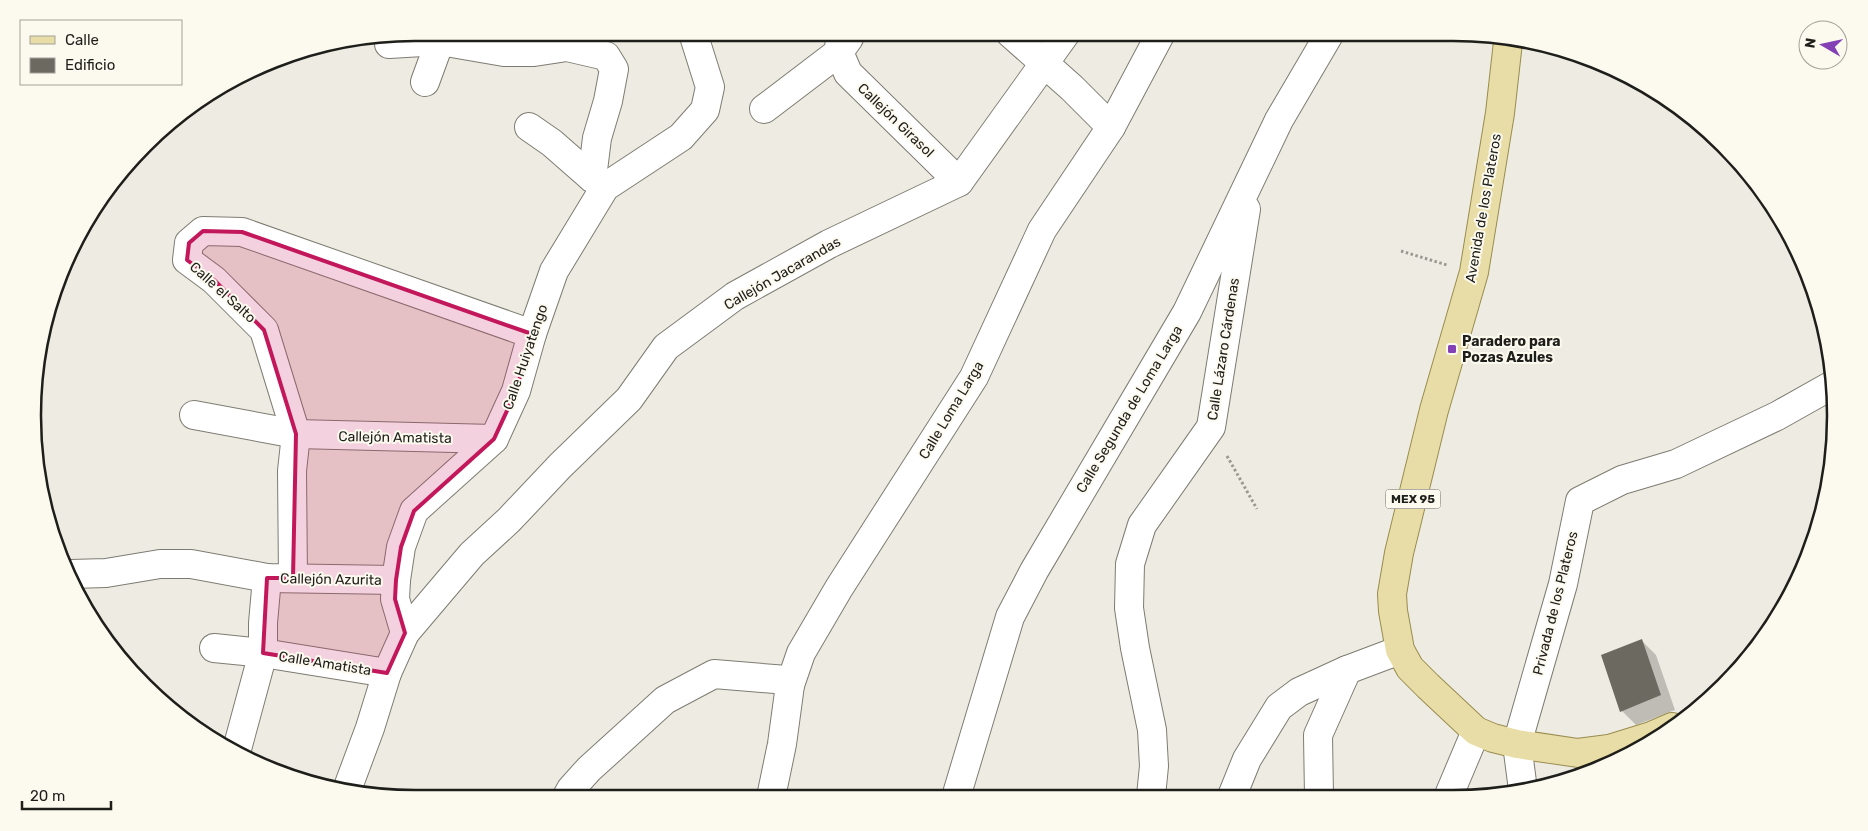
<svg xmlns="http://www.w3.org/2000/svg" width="1868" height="831" font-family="Rubik,sans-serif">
  <rect width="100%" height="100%" fill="#eeece2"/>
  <polygon fill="#0003" points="1642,641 1656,655 1675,710 1636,725 1622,711"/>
  <polygon fill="#6b6960" points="1642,639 1661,695 1620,712 1601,655"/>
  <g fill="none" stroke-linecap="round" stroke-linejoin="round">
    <g stroke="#7e7c72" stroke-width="30">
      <g id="minor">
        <polyline points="840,33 839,52 848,73 959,182"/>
        <polyline points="1010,33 1072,88 1111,127"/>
        <polyline points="389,44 440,41 504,52 534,52 567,47 606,56 614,69 608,101 597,138 592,178"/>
        <polyline points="425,82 440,41"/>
        <polyline points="764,109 839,52 849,38"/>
        <polyline points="529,127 552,143 592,178 603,185"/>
        <polyline points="194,415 296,434 494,439"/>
        <polyline points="71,574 106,573 160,564 191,564 267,578 396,580"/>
        <polyline points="293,578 292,471 296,434 264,330 214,280 187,260 189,243 203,231 242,232 532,334"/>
        <polyline points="405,633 472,554 509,520 560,466 629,399 666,347 735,296 829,244 959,182 1066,33"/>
        <polyline points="214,648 263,653 387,673"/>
        <polyline points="237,749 263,653 263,623 267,578"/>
        <polyline points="348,787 370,728 387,673 405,633 395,599 396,580 401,547 414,511 494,439 516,391 532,334 554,271 605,187 681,137 705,110 710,87 693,33"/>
        <polyline points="1523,790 1517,744 1563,584 1580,501 1622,480 1676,464 1777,416 1834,384"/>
        <polyline points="1449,795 1476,731"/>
        <polyline points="1151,796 1154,766 1152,730 1135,648 1129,608 1130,564 1142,525 1211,427 1246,209"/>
        <polyline points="1232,796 1247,759 1279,707 1299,692 1347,670 1400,650"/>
        <polyline points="1319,796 1318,735 1347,670"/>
        <polyline points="771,797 782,744 790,685 801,653 839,588 974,377 1042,230 1111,127 1161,33"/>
        <polyline points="956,797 1010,617 1034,571 1187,312 1279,120 1330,33"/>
        <polyline points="566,798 571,789 589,769 665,700 714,674 787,680 790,685"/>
      </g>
    </g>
    <g stroke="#998c4f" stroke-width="30">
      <polyline id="major" points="1508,42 1500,113 1474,272 1434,410 1399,553 1392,594 1393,611 1400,650 1410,668 1428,686 1476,731 1493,738 1517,744 1578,753 1609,749 1651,736 1672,727"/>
    </g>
    <g stroke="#9a9991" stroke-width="3" stroke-dasharray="2.5 2.5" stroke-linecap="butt">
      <polyline points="1401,251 1447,265"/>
      <polyline points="1227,456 1257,509"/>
    </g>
    <use href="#minor" stroke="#fff" stroke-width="28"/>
    <use href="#major" stroke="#e9dda7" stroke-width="28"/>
  </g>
  <path fill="#c2185b" fill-opacity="0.2" stroke="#c2185b" stroke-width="4" stroke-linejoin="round" d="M203,231L242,232L532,334L516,391L494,439L414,511L401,547L396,580L395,599L405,633L387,673L263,653L267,578H293L296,434L264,330L214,280L187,260L189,243Z"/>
  <rect fill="#8341b5" stroke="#fcfaef" stroke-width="2" x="1447" y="344" width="10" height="10" rx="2.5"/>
  <g text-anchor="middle" stroke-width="4" stroke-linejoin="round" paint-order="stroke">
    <rect fill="#fcfaef" stroke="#61605a" stroke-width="1" x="1385.5" y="489.5" width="55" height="19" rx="4"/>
    <g font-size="12" font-weight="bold" fill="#1e1e1a">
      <text x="1413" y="503">MEX 95</text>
    </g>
    <g font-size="14" fill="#1e1e1a" stroke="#fcfaef">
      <text transform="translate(896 120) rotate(44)" y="5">Callejón Girasol</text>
      <text transform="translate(1483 208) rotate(-80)" y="5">Avenida de los Plateros</text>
      <text transform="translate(782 273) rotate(-30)" y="5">Callejón Jacarandas</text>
      <text transform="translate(223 292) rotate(42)" y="5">Calle el Salto</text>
      <text transform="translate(1223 349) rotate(-81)" y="5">Calle Lázaro Cárdenas</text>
      <text transform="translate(525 357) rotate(-71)" y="5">Calle Huiyatengo</text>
      <text transform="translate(1129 409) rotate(-59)" y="5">Calle Segunda de Loma Larga</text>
      <text transform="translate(951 410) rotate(-59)" y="5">Calle Loma Larga</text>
      <text transform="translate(395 437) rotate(1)" y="5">Callejón Amatista</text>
      <text transform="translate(331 579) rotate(1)" y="5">Callejón Azurita</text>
      <text transform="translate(1555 603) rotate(-76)" y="5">Privada de los Plateros</text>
      <text transform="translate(325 663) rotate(9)" y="5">Calle Amatista</text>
    </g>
    <g font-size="14" font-weight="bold" fill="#1e1e1a" stroke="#fcfaef" text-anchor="start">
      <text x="1462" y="346">Paradero para<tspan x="1462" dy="16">Pozas Azules</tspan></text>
    </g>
  </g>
  <path d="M0 0H1868V831H0ZM415 41H1453A374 374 0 0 1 1827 415V416A374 374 0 0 1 1453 790H415A374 374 0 0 1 41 416V415A374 374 0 0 1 415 41Z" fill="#fcfaef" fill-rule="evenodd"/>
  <path fill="none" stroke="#1e1e1a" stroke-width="2.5" d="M415 41H1453A374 374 0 0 1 1827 415V416A374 374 0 0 1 1453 790H415A374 374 0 0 1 41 416V415A374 374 0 0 1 415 41Z"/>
  <rect x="20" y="20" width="162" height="65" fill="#fcfaef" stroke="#a3a29a"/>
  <rect x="30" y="36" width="25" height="8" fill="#e9dda7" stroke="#a3a29a"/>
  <text x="65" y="45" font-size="15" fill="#1e1e1a">Calle</text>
  <rect x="30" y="58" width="25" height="15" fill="#6b6960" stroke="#a3a29a"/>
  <text x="65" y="70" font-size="15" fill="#1e1e1a">Edificio</text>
  <g transform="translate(1823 45) rotate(279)"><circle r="24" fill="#fcfaef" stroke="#a3a29a"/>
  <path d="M0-4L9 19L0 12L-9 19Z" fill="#8341b5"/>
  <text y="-8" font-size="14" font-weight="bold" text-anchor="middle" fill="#1e1e1a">N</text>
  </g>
  <path d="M22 801v8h89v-8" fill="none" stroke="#1e1e1a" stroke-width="2.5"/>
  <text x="30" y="801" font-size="15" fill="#1e1e1a" stroke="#fcfaef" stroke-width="4" paint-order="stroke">20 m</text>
</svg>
